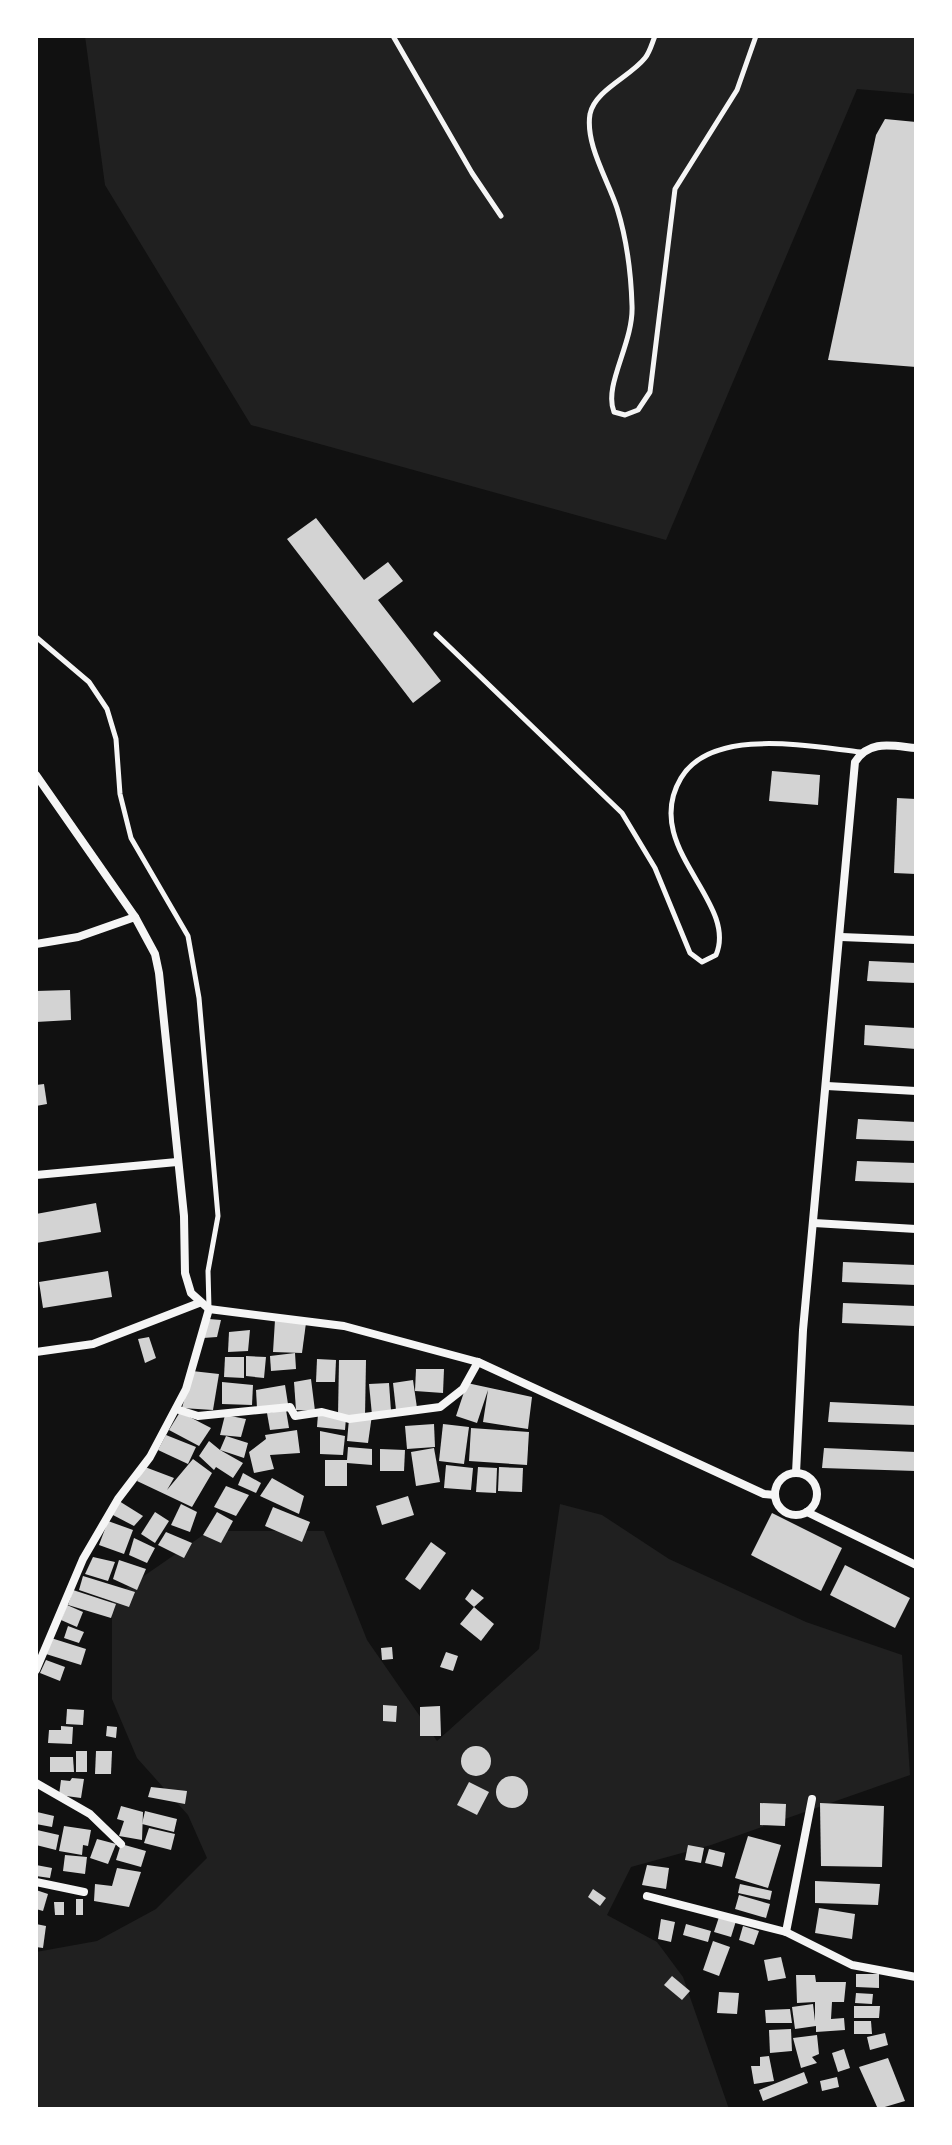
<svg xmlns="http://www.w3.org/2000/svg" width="952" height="2145" font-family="'Varela Round',sans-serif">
  <rect width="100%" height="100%" fill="#111"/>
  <g fill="#202020">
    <polygon points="85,36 916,36 916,94 857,89 666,540 251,425 105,185"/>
    <polygon points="560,1504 602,1515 669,1559 806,1622 902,1655 910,1775 711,1845 631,1867 607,1915 657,1942 683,1977 729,2109 36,2109 36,1952 97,1941 156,1909 207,1858 188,1815 137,1758 112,1699 112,1598 209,1531 324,1531 367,1640 437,1741 539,1649"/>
  </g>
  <g fill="#d3d3d3">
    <polygon points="885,119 916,122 916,367 828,360 876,135"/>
    <polygon points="316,518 364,580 388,562 403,581 378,600 441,681 413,703 287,539"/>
    <polygon points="772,771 820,775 818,805 769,801"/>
    <polygon points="897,798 916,799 916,874 894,873"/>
    <polygon points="869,961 916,963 916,983 867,981"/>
    <polygon points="70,990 71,1020 36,1022 36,991"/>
    <polygon points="865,1025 916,1028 916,1049 864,1045"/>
    <polygon points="44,1084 47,1104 36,1106 36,1085"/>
    <polygon points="858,1119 916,1122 916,1141 856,1139"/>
    <polygon points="857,1161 916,1163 916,1183 855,1181"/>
    <polygon points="96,1203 101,1232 36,1243 36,1214"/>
    <polygon points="843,1262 916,1265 916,1285 842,1282"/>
    <polygon points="108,1271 112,1297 43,1308 39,1282"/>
    <polygon points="843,1303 916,1306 916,1326 842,1323"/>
    <polygon points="209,1319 221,1320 217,1337 203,1338"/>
    <polygon points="275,1320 306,1323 302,1353 273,1352"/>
    <polygon points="250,1330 248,1351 228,1352 229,1332"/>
    <polygon points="149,1337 156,1358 145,1363 138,1339"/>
    <polygon points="295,1353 296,1369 271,1371 270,1356"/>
    <polygon points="246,1356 266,1357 264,1378 246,1376"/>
    <polygon points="225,1357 244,1357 244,1378 224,1377"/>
    <polygon points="317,1359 336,1360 335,1382 316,1382"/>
    <polygon points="339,1360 366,1360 365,1416 338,1416"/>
    <polygon points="416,1369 444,1369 443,1393 415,1391"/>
    <polygon points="192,1371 219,1374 213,1410 182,1408"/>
    <polygon points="311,1379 315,1411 296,1410 294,1382"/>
    <polygon points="413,1380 417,1408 396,1410 393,1383"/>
    <polygon points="222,1382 253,1385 252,1405 222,1404"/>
    <polygon points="389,1383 391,1411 372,1415 369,1384"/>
    <polygon points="467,1383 532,1397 528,1429 483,1422 488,1390 477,1423 456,1416"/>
    <polygon points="285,1385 288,1404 257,1408 256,1390"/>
    <polygon points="830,1402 916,1406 916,1425 828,1422"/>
    <polygon points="286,1410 289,1428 270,1430 267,1413"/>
    <polygon points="180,1412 211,1428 199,1446 169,1430"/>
    <polygon points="318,1414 346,1418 345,1430 317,1427"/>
    <polygon points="225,1415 246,1419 241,1437 220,1435"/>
    <polygon points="372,1415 368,1443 347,1441 349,1419"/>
    <polygon points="434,1424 435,1447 407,1449 405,1426"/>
    <polygon points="443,1424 469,1427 464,1464 439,1461"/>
    <polygon points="471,1428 529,1432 527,1465 469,1461"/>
    <polygon points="297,1430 300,1453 270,1455 274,1469 254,1473 249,1452 266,1439 265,1435"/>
    <polygon points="320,1431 345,1436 343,1455 320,1454"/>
    <polygon points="166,1435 196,1447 188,1464 158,1450"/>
    <polygon points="226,1436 248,1443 244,1458 220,1450 243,1463 233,1478 216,1467 214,1470 199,1456 209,1441 220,1450"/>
    <polygon points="348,1447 372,1449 372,1465 347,1463 347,1486 325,1486 325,1460 347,1460"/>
    <polygon points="434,1448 440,1482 416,1486 411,1452"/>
    <polygon points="824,1448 916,1452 916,1471 822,1468"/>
    <polygon points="380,1449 405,1450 404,1471 380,1471"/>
    <polygon points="193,1459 212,1473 192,1507 137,1481 145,1467 174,1478 167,1490"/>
    <polygon points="446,1465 473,1468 471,1490 444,1488"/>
    <polygon points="478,1467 497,1468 496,1493 476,1492"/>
    <polygon points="499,1467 523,1468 522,1492 498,1491"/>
    <polygon points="243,1473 261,1483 256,1493 238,1485"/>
    <polygon points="272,1478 304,1496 299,1514 260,1496"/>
    <polygon points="226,1486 249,1495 236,1516 214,1507"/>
    <polygon points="408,1496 414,1515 382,1525 376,1506"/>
    <polygon points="119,1501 143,1516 134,1526 111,1514"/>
    <polygon points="181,1504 197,1512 190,1532 171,1525"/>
    <polygon points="273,1507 310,1522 302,1542 265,1526"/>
    <polygon points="155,1512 169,1521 155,1543 141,1534"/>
    <polygon points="217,1512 233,1521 221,1543 203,1535"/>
    <polygon points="772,1513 842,1548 821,1591 751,1555"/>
    <polygon points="108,1521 133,1530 124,1554 99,1545"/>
    <polygon points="166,1532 192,1543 184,1558 158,1545"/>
    <polygon points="134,1538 155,1548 147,1563 129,1555"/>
    <polygon points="431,1542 446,1553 420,1590 405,1579"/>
    <polygon points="93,1557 115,1562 108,1581 85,1574"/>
    <polygon points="119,1560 146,1569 137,1590 113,1579"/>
    <polygon points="845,1565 910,1598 895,1628 830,1595"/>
    <polygon points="83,1576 135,1592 129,1607 79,1590"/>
    <polygon points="472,1589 484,1598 474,1607 465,1599"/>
    <polygon points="73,1590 116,1604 111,1618 68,1605"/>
    <polygon points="67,1605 83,1612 77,1627 61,1620"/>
    <polygon points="474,1607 494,1624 481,1641 460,1624"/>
    <polygon points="68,1626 84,1632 79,1643 64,1638"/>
    <polygon points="51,1638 86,1649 81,1665 46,1654"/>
    <polygon points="392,1647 393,1659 382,1660 381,1648"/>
    <polygon points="446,1652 458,1656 453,1671 440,1667"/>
    <polygon points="46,1660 65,1667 60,1681 40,1673"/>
    <polygon points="383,1705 397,1706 396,1722 383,1721"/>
    <polygon points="440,1706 441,1736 420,1736 420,1707"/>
    <polygon points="67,1709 84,1710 83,1725 66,1724"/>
    <polygon points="61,1726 73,1727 72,1744 48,1743 49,1730 61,1730"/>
    <polygon points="107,1726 117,1727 116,1738 106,1736"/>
    <circle cx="476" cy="1761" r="15"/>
    <rect x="76" y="1751" width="11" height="21"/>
    <polygon points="96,1751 112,1751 111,1774 95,1774"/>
    <polygon points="50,1757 73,1757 74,1772 50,1772"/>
    <circle cx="512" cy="1792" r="16"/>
    <polygon points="72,1778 84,1779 81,1798 59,1795 61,1780 70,1781"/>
    <polygon points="469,1782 489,1792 477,1815 457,1805"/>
    <polygon points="151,1787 187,1791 185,1804 148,1797"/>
    <polygon points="760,1803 786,1804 785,1826 760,1825"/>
    <polygon points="820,1803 884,1806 882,1867 821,1866"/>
    <polygon points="121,1806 143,1812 142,1840 119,1836 124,1821 117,1819"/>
    <polygon points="145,1811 177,1819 174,1832 142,1824"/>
    <polygon points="37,1812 54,1816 52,1827 36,1824"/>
    <polygon points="64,1826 91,1830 88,1846 83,1845 82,1855 59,1851"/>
    <polygon points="149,1828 175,1834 171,1850 144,1843"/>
    <polygon points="37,1830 59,1835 56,1850 36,1845"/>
    <polygon points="748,1836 781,1845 768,1888 735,1878"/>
    <polygon points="97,1839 116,1844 108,1864 90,1858"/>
    <polygon points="121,1844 146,1851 141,1867 116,1860"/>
    <polygon points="688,1845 704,1848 701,1863 685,1860"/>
    <polygon points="709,1849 725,1853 722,1867 705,1863"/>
    <polygon points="65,1855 87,1857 85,1874 63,1871"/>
    <polygon points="36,1865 52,1868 50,1878 36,1876"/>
    <polygon points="647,1865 669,1868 666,1889 642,1885"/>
    <polygon points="117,1868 141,1872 129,1907 94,1901 95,1884 112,1886"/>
    <polygon points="815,1881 880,1884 878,1905 815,1903"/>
    <polygon points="740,1884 772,1891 770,1900 738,1893"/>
    <polygon points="593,1889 606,1898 600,1906 588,1897"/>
    <polygon points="36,1890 48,1894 43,1911 36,1909"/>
    <polygon points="739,1895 770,1904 766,1918 735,1909"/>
    <rect x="76" y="1899" width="7" height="16"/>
    <polygon points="54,1902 64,1902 64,1915 55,1915"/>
    <polygon points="819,1908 855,1914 852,1939 815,1933"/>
    <polygon points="719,1917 736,1921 731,1937 714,1932"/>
    <polygon points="661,1919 675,1922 671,1942 658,1939"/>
    <polygon points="36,1924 46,1926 43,1948 36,1947"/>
    <polygon points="686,1924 711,1931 708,1942 683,1935"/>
    <polygon points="743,1926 759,1931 754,1945 739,1940"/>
    <polygon points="713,1941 730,1947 719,1976 703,1970"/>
    <polygon points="781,1957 786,1978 768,1981 764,1960"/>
    <polygon points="856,1974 879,1974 879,1988 856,1987"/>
    <polygon points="796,1975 815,1975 816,1982 846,1982 844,2002 832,2002 831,2019 844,2018 845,2030 816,2032 816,2026 795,2029 792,2007 813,2004 815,2021 815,2002 797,2003"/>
    <polygon points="672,1976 690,1991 682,2000 664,1985"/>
    <polygon points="719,1992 739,1993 737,2014 717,2013"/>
    <polygon points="856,1993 873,1994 872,2004 855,2003"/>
    <polygon points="854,2006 880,2006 879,2018 854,2018"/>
    <polygon points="790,2009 792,2023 766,2023 765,2010"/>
    <polygon points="854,2021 871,2021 872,2034 854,2034"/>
    <polygon points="791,2029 792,2051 770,2053 769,2030"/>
    <polygon points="885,2033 888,2045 870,2050 867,2037"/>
    <polygon points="817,2035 819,2054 812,2057 817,2063 801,2068 793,2038"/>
    <polygon points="844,2049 850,2068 838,2072 832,2053"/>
    <polygon points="769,2056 774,2081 754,2084 751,2066 760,2066 760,2057"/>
    <polygon points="888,2058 905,2101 878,2109 859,2067"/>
    <polygon points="804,2072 808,2083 763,2101 759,2090"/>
    <polygon points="837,2077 839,2087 822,2091 820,2081"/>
  </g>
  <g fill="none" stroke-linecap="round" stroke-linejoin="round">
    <g stroke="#f5f5f5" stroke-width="5">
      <polyline points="393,36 472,173 501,216"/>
      <path d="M655,36C652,43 650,52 645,58C630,77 595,90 590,114C585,144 608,180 617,208C627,240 631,273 632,305C634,343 603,385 614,412L625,415L638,410L650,392L675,189L737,90L756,36"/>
      <path d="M436,634L622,813L655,868L690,953L702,962L716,955C739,901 640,847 681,778C712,726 812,747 861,752"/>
      <polyline points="36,637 89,682 107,709 116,739 120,794 131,838 188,936 199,998 218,1216 208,1271 209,1308"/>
    </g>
    <g stroke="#f5f5f5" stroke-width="8">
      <polyline points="36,775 135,917"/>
      <polyline points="841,937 916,940"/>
      <polyline points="36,944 78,937 135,917 155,954 159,973 184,1216 185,1273 191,1293 209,1309 344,1326 478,1362 764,1494 775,1495"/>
      <polyline points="827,1086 916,1091"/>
      <polyline points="36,1175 177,1162"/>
      <polyline points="814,1223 916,1229"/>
      <polyline points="36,1352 93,1344 199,1303"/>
      <polyline points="176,1409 198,1416 290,1407 295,1416 322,1412 349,1419 440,1407 463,1389 478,1362"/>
      <path d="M796,1473L803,1330L855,762C869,739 893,746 916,748"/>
      <circle cx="796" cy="1494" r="21"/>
      <polyline points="807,1512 916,1565"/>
      <polyline points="36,1670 83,1559 118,1499 150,1457 186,1389 209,1309"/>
      <polyline points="36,1783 90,1814 121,1844"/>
      <polyline points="36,1882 84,1892"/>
      <polyline points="647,1896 786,1932 852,1965 916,1977"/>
      <polyline points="786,1932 812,1799"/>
    </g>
  </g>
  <rect width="952" height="2145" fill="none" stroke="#ffffff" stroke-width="76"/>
</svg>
